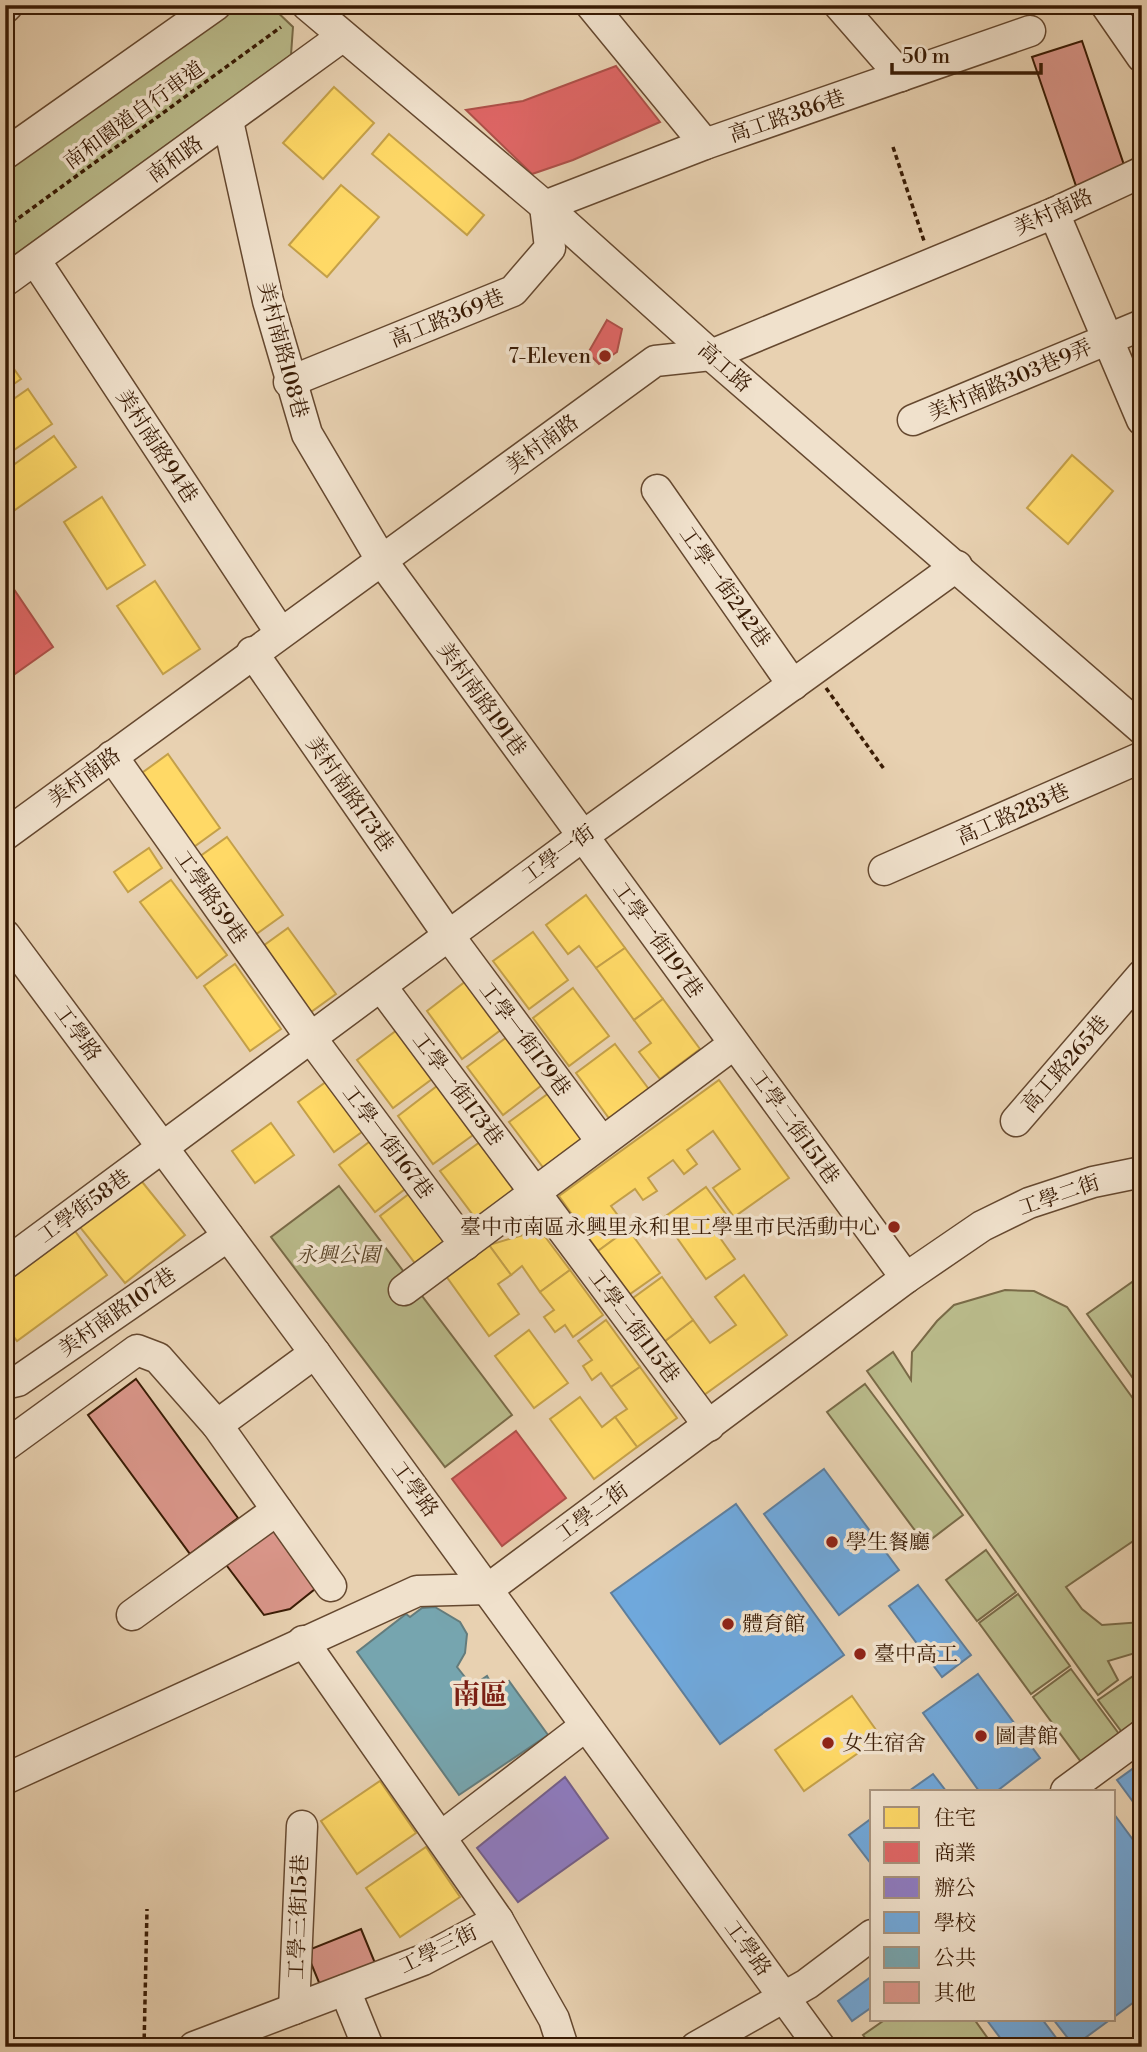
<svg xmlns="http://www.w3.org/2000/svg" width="1147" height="2052" font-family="'Libre Bodoni','Noto Serif TC',serif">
  <rect width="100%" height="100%" fill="#e8d1b1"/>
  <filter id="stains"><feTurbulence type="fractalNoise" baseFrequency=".00286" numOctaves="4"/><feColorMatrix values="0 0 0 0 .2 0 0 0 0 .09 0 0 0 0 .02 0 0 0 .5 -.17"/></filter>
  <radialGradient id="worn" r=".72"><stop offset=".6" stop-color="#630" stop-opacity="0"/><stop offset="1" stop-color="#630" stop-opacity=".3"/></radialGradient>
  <g fill="#b9ba8a" stroke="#796a47" stroke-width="2">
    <polygon points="234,5 270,5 293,27 291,55 5,262 5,171"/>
    <polygon points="339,1186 512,1415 445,1467 271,1237"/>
    <polygon points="1142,1275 1142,1391 1087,1314"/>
    <polygon points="1005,1290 1034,1291 1067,1307 1142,1411 1142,1535 1066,1587 1082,1609 1102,1625 1142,1622 1142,1651 1108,1661 1118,1680 1098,1695 867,1371 893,1352 911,1380 912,1352 937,1321 954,1305"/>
    <polygon points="865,1384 963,1515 925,1544 827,1412"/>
    <polygon points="986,1550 1016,1592 977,1621 946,1580"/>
    <polygon points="1018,1594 1070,1666 1031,1694 979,1623"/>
    <polygon points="1071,1669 1125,1742 1087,1770 1033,1697"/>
    <polygon points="1142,1670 1142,1728 1127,1739 1098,1700"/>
    <polygon points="886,2019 974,2019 994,2047 872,2047 863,2035"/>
  </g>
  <g fill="#ffd966" stroke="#c4a049" stroke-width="2">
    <polygon points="334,87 374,123 323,179 283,143"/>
    <polygon points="389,134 484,215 467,235 372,154"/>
    <polygon points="341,185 379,217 327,277 289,245"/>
    <polygon points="5,356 21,379 5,390"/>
    <polygon points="28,389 52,424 5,456 5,405"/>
    <polygon points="54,436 76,467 5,517 5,471"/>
    <polygon points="1072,455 1113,491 1068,544 1027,508"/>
    <polygon points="102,497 145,565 107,589 64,522"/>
    <polygon points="155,581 200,649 163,674 117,606"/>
    <polygon points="168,754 220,828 191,849 139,775"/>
    <polygon points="227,837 283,915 255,935 199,857"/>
    <polygon points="149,848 162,868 128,892 114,872"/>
    <polygon points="171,880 227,955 197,978 140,902"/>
    <polygon points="586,895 625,948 596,968 579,946 568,954 546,925"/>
    <polygon points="288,928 336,994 311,1012 263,946"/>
    <polygon points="533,932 568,980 529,1009 493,961"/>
    <polygon points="625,948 663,999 634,1020 596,968"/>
    <polygon points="235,964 281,1029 250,1051 204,986"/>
    <polygon points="466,981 502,1029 462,1059 427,1011"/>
    <polygon points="573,988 609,1036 569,1066 533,1018"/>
    <polygon points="663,999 700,1049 660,1079 639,1052 651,1043 634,1020"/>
    <polygon points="397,1030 432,1079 393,1108 357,1060"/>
    <polygon points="507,1037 542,1085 503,1115 467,1067"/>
    <polygon points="615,1044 651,1092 611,1121 576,1073"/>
    <polygon points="330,1079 366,1129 334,1152 298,1102"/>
    <polygon points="719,1080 789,1178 734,1217 713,1188 740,1169 713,1131 687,1150 697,1164 684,1174 673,1160 648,1178 657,1191 643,1200 635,1189 611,1206 628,1229 598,1251 559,1196"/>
    <polygon points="437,1086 473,1135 433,1164 398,1116"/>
    <polygon points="549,1093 585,1141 545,1170 509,1122"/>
    <polygon points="271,1123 294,1155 255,1183 232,1151"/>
    <polygon points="373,1139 409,1186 375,1212 339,1165"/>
    <polygon points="480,1142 515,1190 476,1219 440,1171"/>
    <polygon points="135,1173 185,1235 125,1283 75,1221"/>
    <polygon points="706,1187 728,1217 713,1228 735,1259 706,1279 663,1218"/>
    <polygon points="414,1190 451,1241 417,1266 380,1216"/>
    <polygon points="628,1229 660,1273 630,1294 598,1251"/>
    <polygon points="540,1230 570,1270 540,1292 522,1266 511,1275 489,1245"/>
    <polygon points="75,1231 107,1275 17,1341 5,1325 5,1283"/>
    <polygon points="489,1245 511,1275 498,1284 519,1314 489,1336 446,1276"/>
    <polygon points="570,1270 603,1315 573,1337 565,1325 555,1332 544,1317 554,1310 540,1292"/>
    <polygon points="744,1275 787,1335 704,1395 665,1341 693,1320 710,1343 736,1325 715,1297"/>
    <polygon points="662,1277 693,1320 665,1341 633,1298"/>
    <polygon points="606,1320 640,1367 611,1387 601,1373 592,1380 583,1366 592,1360 578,1341"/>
    <polygon points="529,1330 568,1383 534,1408 495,1356"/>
    <polygon points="640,1367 677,1418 637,1447 615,1417 627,1409 611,1387"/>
    <polygon points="580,1397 602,1427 615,1417 637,1447 594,1479 550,1419"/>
    <polygon points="852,1696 881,1737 804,1791 775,1750"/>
    <polygon points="380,1781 416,1833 357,1874 321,1821"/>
    <polygon points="426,1847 460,1897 400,1937 366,1888"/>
  </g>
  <g fill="#e06666" stroke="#ae5049" stroke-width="2">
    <polygon points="616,66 660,122 573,160 532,174 466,110 523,101"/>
    <polygon points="607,320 622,329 617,352 599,364 588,353"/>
    <polygon points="5,576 53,647 5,681"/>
    <polygon points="516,1431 566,1498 502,1546 452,1479"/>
  </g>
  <polygon fill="#8e7cc3" stroke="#745f8a" stroke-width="2" points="565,1777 608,1838 518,1902 477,1848"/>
  <g fill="#6fa8dc" stroke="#5f7e9b" stroke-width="2">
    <polygon points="824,1469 899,1570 839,1615 764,1514"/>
    <polygon points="736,1504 844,1655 720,1744 611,1593"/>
    <polygon points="918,1585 971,1655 942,1677 889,1606"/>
    <polygon points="978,1674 1040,1758 997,1791 979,1791 923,1713"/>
    <polygon points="1142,1762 1142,1814 1117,1780"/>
    <polygon points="933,1774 946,1791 909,1791"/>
    <polygon points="1114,1814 1142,1852 1142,1996 1114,2017"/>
    <polygon points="872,1818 872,1865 849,1835"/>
    <polygon points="872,1976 872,2007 852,2021 838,2001"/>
    <polygon points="986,2019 1042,2019 1063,2047 1007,2047"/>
    <polygon points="1053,2019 1111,2019 1074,2046"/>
  </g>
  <polygon fill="#76a5af" stroke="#647c7c" stroke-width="2" points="435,1607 460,1622 467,1634 465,1653 457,1667 472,1686 487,1676 496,1692 509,1681 548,1735 459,1795 357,1652 406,1614 410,1617 422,1608"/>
  <g fill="#da968a" stroke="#391b04" stroke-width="2">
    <polygon points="1082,41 1125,168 1076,186 1032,57"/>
    <polygon points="136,1379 238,1518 190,1554 88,1415"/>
    <polygon points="271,1527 315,1589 290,1609 264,1615 224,1562"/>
    <polygon points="361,1929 375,1963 320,1985 306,1951"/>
  </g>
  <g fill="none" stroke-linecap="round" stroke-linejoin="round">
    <g stroke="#65482f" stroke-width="33">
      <g id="minor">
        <polyline points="307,5 545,206 711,355 1142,729"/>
        <polyline points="591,5 705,144"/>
        <polyline points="839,5 901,76"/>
        <polyline points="1106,5 1142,57"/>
        <polyline points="5,8 8,5"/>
        <polyline points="228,121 268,301 307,434 382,561 906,1278"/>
        <polyline points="5,154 216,5"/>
        <polyline points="1054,213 1142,420"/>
        <polyline points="35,260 280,632"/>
        <polyline points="5,281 343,36"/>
        <polyline points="289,382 513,291 550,248 545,206 705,144 1030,31"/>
        <polyline points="913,420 1142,325"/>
        <polyline points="657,490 793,685"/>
        <polyline points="252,652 449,936 602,1142"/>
        <polyline points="112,756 311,1038 465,1245"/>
        <path d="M5,835C221,676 439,520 655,361L711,355L1054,213L1142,172"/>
        <polyline points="884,870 1142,757"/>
        <polyline points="5,935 315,1353 820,2047"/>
        <polyline points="381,986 709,1426"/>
        <polyline points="1016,1121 1142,975"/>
        <polyline points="5,1264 583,836 957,566"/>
        <polyline points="404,1290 734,1044"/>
        <polyline points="5,1384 18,1381 228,1236"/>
        <polyline points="217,1425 315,1353"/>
        <polyline points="5,1446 137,1350 158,1358 217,1425 331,1586"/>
        <polyline points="132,1615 277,1510"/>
        <polyline points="5,1779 417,1591 488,1589 906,1278 982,1226 1029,1203 1093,1182 1142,1172"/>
        <polyline points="1066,1791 1142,1735"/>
        <polyline points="442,1836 584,1727"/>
        <polyline points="498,1920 554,2019 563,2047"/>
        <polyline points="345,1990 368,2047"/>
        <polyline points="294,2009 302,1826"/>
        <polyline points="194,2047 423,1960 498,1920 303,1641"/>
        <polyline points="696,2047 807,1984 872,1935"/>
      </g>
    </g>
    <g stroke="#391b04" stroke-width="3.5" stroke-dasharray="5 3.5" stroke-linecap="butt">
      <polyline points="893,147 924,241"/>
      <polyline points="5,228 281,27"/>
      <polyline points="826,688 884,769"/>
      <polyline points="144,2047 147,1909"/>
    </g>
    <use href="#minor" stroke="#f0e1cc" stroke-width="30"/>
  </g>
  <g fill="#8f2418" stroke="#f0e1cc" stroke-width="2.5">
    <circle cx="605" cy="356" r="7"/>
    <circle cx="894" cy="1227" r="7"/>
    <circle cx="832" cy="1542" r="7"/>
    <circle cx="728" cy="1624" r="7"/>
    <circle cx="860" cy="1654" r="7"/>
    <circle cx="981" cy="1736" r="7"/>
    <circle cx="828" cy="1743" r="7"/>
  </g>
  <g text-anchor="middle" stroke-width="7" stroke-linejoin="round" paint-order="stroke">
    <g font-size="21" fill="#391b04" stroke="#f0e1cc">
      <text transform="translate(134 115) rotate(-36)" y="7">南和園道自行車道</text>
      <text transform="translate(787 116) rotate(-19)" y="7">高工路386巷</text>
      <text transform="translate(175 159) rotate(-36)" y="7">南和路</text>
      <text transform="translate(1053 212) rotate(-24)" y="7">美村南路</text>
      <text transform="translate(447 318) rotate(-22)" y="7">高工路369巷</text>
      <text transform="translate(283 350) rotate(75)" y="7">美村南路108巷</text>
      <text transform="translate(725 367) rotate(41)" y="7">高工路</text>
      <text transform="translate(1010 380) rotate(-23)" y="7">美村南路303巷9弄</text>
      <text transform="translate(542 444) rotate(-36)" y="7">美村南路</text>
      <text transform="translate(157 446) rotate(57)" y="7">美村南路94巷</text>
      <text transform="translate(725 587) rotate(55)" y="7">工學一街242巷</text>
      <text transform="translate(482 699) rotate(54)" y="7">美村南路191巷</text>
      <text transform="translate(84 777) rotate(-36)" y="7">美村南路</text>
      <text transform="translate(350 794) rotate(55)" y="7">美村南路173巷</text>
      <text transform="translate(1013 814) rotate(-24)" y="7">高工路283巷</text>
      <text transform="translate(558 854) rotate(-36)" y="7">工學一街</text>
      <text transform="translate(211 897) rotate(55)" y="7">工學路59巷</text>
      <text transform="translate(658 940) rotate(54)" y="7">工學一街197巷</text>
      <text transform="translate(78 1033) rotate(54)" y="7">工學路</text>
      <text transform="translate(525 1039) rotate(53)" y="7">工學一街179巷</text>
      <text transform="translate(1065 1064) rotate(-49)" y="7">高工路265巷</text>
      <text transform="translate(458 1089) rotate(53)" y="7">工學一街173巷</text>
      <text transform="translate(795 1127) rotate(54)" y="7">工學二街151巷</text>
      <text transform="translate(388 1142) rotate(53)" y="7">工學一街167巷</text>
      <text transform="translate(1059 1195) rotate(-19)" y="7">工學二街</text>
      <text transform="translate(84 1206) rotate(-36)" y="7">工學街58巷</text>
      <text transform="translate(117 1312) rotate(-35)" y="7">美村南路107巷</text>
      <text transform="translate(634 1326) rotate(53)" y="7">工學二街115巷</text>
      <text transform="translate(415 1489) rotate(54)" y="7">工學路</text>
      <text transform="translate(592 1512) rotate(-36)" y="7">工學二街</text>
      <text transform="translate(298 1917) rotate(-88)" y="7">工學三街15巷</text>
      <text transform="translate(748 1948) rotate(54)" y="7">工學路</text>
      <text transform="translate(438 1949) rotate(-26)" y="7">工學三街</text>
    </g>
    <g font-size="21" fill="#391b04" stroke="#f0e1cc" text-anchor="start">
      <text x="591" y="363" text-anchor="end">7-Eleven</text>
      <text x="880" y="1234" text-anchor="end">臺中市南區永興里永和里工學里市民活動中心</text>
      <text x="846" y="1549">學生餐廳</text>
      <text x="742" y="1631">體育館</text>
      <text x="874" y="1661">臺中高工</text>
      <text x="995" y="1743">圖書館</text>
      <text x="842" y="1750">女生宿舍</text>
    </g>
    <g font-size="21" font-style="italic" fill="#594326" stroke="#f0e1cc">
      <text x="338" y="1262">永興公園</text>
    </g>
    <g font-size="28" font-weight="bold" fill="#7a1f14" stroke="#f0e1cc">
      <text x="480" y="1704">南區</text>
    </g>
  </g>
  <rect width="1147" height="2052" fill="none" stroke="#e8d1b1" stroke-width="28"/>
  <rect x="7" y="7" width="1133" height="2038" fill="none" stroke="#391b04" stroke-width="3.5"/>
  <rect x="14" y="14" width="1119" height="2024" fill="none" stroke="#391b04" stroke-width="2"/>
  <rect x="870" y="1790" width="245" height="231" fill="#f0e1cc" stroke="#a7927c" stroke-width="2"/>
  <rect x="884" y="1807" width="35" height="21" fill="#ffd966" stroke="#a7927c" stroke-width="2"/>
  <text x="934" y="1825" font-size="21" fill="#391b04">住宅</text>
  <rect x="884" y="1842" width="35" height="21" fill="#e06666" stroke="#a7927c" stroke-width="2"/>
  <text x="934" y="1860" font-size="21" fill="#391b04">商業</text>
  <rect x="884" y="1877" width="35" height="21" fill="#8e7cc3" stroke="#a7927c" stroke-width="2"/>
  <text x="934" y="1895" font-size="21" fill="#391b04">辦公</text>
  <rect x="884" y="1912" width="35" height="21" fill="#6fa8dc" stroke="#a7927c" stroke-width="2"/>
  <text x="934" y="1930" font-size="21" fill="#391b04">學校</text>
  <rect x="884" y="1947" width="35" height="21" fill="#76a5af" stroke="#a7927c" stroke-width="2"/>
  <text x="934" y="1965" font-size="21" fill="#391b04">公共</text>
  <rect x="884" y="1982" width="35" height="21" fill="#da968a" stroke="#a7927c" stroke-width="2"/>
  <text x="934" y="2000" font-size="21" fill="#391b04">其他</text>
  <path d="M892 63v10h149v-10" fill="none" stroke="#391b04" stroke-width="3.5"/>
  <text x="902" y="63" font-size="21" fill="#391b04" stroke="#f0e1cc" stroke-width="5" paint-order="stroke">50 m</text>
  <rect width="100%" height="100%" filter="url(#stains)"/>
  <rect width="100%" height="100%" fill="url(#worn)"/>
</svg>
